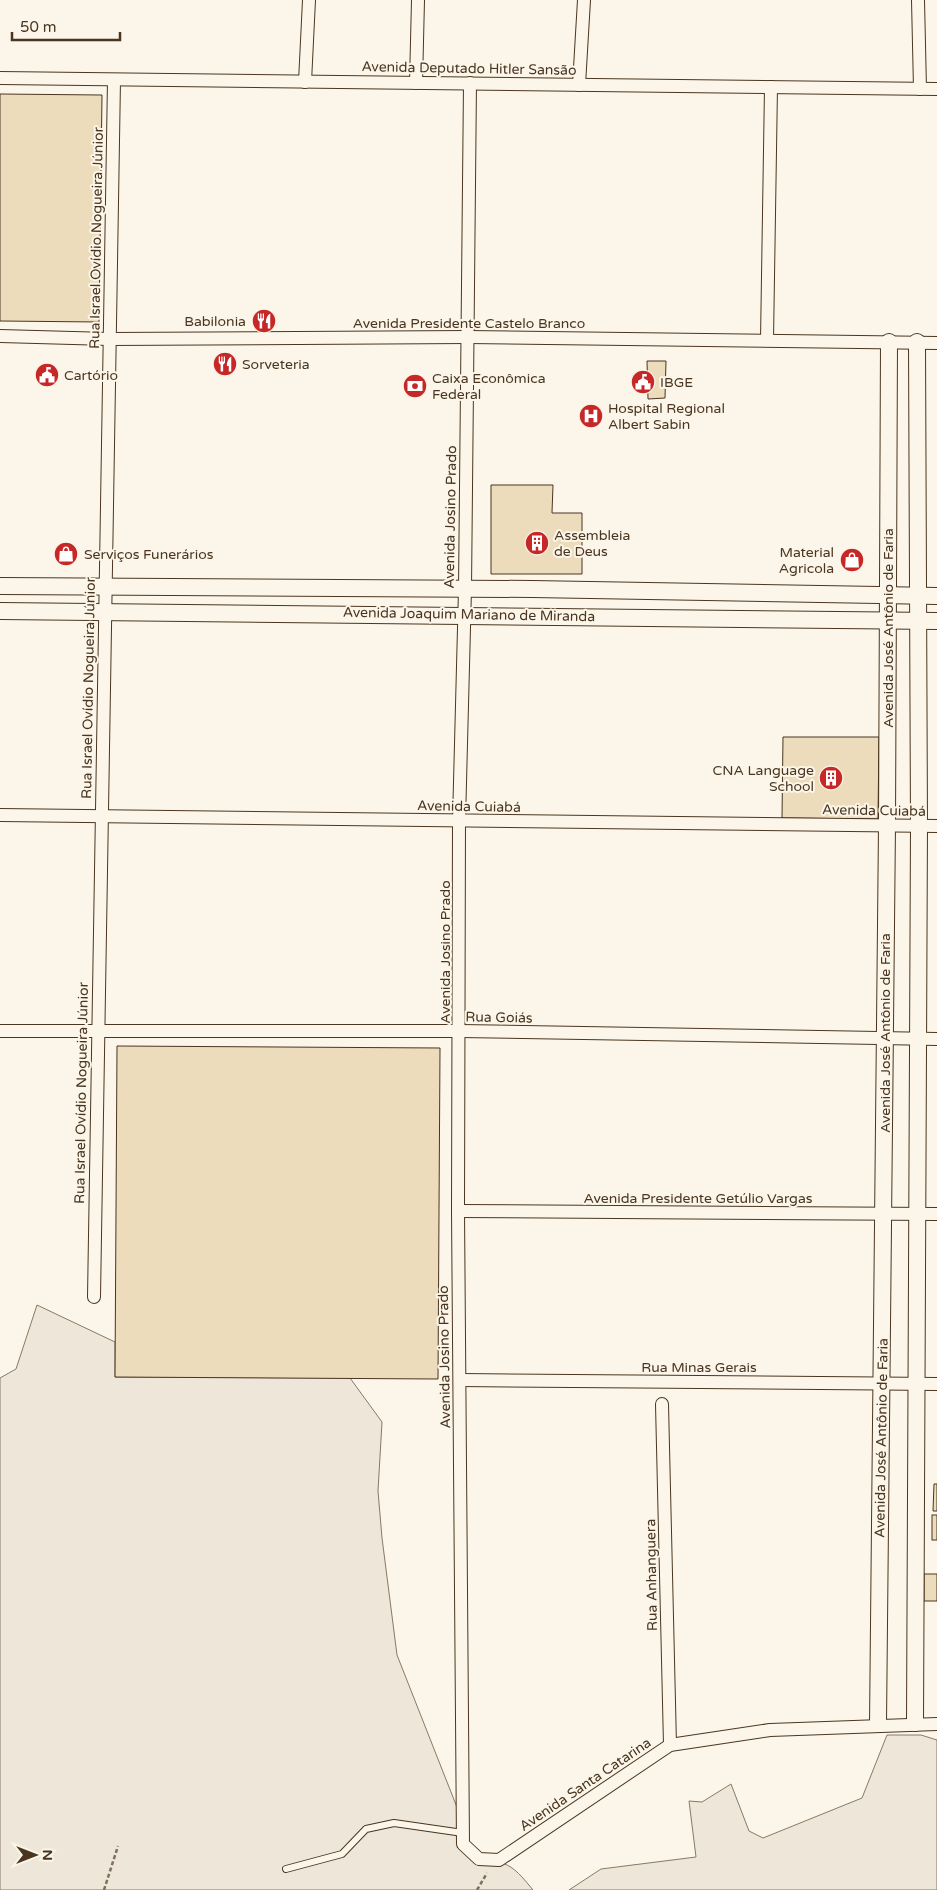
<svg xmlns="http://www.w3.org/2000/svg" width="937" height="1890" font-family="'Varela Round',sans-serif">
  <rect width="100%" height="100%" fill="#fbf6e9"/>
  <g fill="#ede6d9" stroke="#887966">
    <path d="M37,1305L115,1342V1377L350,1378L382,1422L378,1491L382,1538L397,1655L462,1820L463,1844L479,1859C509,1861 515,1868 533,1890H0V1378L16,1369Z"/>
    <polygon points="887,1735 921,1735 937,1740 937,1890 569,1890 601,1869 696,1857 689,1801 702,1802 731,1784 749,1831 763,1838 862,1798"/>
  </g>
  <g fill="#ecdcbc" stroke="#4a3520">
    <polygon points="0,94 102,95 99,322 0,321"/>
    <polygon points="647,361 666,361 665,398 648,399"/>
    <polygon points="491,485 553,485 552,513 582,513 582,574 491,574"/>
    <polygon points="783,737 879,737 878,819 782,818"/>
    <polygon points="117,1046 440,1048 438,1379 115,1377"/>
    <polygon points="934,1484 937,1484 937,1511 933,1511"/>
    <rect x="932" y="1515" width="5" height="25"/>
    <rect x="924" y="1574" width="13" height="27"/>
  </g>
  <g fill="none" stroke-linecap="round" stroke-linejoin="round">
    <g stroke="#4a3520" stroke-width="8">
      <polyline id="service" points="286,1869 342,1854 366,1829 394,1823 463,1833"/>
    </g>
    <g stroke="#4a3520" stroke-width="14">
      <g id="minor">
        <polyline points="918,0 920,89"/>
        <polyline points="0,78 937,89"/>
        <polyline points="305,82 309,0"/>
        <polyline points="416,83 418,0"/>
        <polyline points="470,83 465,589 459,821 458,1211 463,1844 479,1859 499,1860 670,1745 770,1730 937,1724"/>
        <polyline points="579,85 584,0"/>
        <polyline points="0,336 109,339 468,337 937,343"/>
        <polyline points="767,340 771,87"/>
        <polyline points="0,815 937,826"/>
        <polyline points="0,1031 460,1031 937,1039"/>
        <polyline points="458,1211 937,1214"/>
        <polyline points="94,1297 114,80"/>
        <polyline points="460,1380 937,1384"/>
        <polyline points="662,1404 670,1745"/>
      </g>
    </g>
    <g stroke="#4a3520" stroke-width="18">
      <g id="tertiary">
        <polyline points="0,586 532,589 937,596"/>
        <polyline points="0,611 937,621"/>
        <polyline points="915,1723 919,826 917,342"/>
        <polyline points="878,1724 887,825 889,342"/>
      </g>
    </g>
    <g stroke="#7f6f5c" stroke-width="2.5" stroke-dasharray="4 2.5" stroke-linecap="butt">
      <polyline points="104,1890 118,1846"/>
      <polyline points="477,1890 487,1873"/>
    </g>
    <use href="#service" stroke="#fbf6e9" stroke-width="6"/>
    <use href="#minor" stroke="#fbf6e9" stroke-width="12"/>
    <use href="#tertiary" stroke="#fbf6e9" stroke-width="16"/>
  </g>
  <defs>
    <g id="restaurant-disc" transform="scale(1.25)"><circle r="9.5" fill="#c62828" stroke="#fbf6e9"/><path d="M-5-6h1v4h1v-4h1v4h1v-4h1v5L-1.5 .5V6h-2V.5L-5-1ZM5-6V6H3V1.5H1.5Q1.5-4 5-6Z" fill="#fff"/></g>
    <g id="civic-disc" transform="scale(1.25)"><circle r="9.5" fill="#c62828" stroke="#fbf6e9"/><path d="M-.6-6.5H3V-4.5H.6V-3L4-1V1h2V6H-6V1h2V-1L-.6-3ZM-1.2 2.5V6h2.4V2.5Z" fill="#fff"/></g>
    <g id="bank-disc" transform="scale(1.25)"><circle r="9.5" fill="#c62828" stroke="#fbf6e9"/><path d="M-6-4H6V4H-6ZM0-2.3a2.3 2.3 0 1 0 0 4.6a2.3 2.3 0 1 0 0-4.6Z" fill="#fff"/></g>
    <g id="hospital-disc" transform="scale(1.25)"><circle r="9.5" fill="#c62828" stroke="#fbf6e9"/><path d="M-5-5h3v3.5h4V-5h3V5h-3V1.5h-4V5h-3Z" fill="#fff"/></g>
    <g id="building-disc" transform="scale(1.25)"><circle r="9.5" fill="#c62828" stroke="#fbf6e9"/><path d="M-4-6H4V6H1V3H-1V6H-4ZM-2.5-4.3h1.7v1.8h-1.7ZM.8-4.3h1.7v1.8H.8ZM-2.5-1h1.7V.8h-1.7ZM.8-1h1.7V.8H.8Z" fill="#fff"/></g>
    <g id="shop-disc" transform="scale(1.25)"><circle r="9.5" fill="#c62828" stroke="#fbf6e9"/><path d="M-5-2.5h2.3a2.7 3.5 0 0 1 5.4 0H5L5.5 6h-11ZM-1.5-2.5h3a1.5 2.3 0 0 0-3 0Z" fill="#fff"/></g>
  </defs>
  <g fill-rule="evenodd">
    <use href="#restaurant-disc" x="264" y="321"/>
    <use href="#restaurant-disc" x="225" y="364"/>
    <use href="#civic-disc" x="47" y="375"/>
    <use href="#civic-disc" x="643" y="382"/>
    <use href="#bank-disc" x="415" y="386"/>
    <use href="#hospital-disc" x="591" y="416"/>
    <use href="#building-disc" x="537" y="543"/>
    <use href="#shop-disc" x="66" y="554"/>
    <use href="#shop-disc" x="852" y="560"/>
    <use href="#building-disc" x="831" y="778"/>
  </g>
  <g text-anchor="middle" stroke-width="4" stroke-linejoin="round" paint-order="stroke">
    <g font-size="14" fill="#4a3520" stroke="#fbf6e9">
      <text transform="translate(469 68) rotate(1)" y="5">Avenida Deputado Hitler Sansão</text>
      <text transform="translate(96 238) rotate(-89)" y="5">Rua Israel Ovídio Nogueira Júnior</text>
      <text x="469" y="328">Avenida Presidente Castelo Branco</text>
      <text transform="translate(450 517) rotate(-89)" y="5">Avenida Josino Prado</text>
      <text transform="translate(469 614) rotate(1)" y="5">Avenida Joaquim Mariano de Miranda</text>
      <text transform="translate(888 628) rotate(-90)" y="5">Avenida José Antônio de Faria</text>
      <text transform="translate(88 688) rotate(-89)" y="5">Rua Israel Ovídio Nogueira Júnior</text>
      <text transform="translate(469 806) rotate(1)" y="5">Avenida Cuiabá</text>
      <text transform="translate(874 810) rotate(1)" y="5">Avenida Cuiabá</text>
      <text transform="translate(445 952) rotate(-90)" y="5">Avenida Josino Prado</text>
      <text transform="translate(499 1017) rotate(1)" y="5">Rua Goiás</text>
      <text transform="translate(885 1033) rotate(-90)" y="5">Avenida José Antônio de Faria</text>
      <text transform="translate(81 1093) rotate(-89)" y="5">Rua Israel Ovídio Nogueira Júnior</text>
      <text x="698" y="1203">Avenida Presidente Getúlio Vargas</text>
      <text transform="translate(444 1357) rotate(-91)" y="5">Avenida Josino Prado</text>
      <text x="699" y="1372">Rua Minas Gerais</text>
      <text transform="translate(881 1438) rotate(-89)" y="5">Avenida José Antônio de Faria</text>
      <text transform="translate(651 1575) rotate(-91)" y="5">Rua Anhanguera</text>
      <text transform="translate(585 1784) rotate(-34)" y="5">Avenida Santa Catarina</text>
    </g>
    <g font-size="14" fill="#4a3520" stroke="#fbf6e9" text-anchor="start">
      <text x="246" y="326" text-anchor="end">Babilonia</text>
      <text x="242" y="369">Sorveteria</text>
      <text x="64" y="380">Cartório</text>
      <text x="432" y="383">Caixa Econômica<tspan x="432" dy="16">Federal</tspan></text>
      <text x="660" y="387">IBGE</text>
      <text x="608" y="413">Hospital Regional<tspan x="608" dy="16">Albert Sabin</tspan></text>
      <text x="554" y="540">Assembleia<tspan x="554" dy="16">de Deus</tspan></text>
      <text x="834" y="557" text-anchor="end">Material<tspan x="834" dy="16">Agricola</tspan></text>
      <text x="84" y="559">Serviços Funerários</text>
      <text x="814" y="775" text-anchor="end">CNA Language<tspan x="814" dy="16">School</tspan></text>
    </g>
  </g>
  <g transform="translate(35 1855) rotate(90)" stroke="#fbf6e9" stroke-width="4" paint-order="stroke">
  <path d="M0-4L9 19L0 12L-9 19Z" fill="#4a3520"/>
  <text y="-8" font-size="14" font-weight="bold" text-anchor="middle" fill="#4a3520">N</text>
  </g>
  <path d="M12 32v8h108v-8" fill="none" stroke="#4a3520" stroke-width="2.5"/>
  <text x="20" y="32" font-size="15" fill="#4a3520" stroke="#fbf6e9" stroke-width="4" paint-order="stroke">50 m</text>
</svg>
